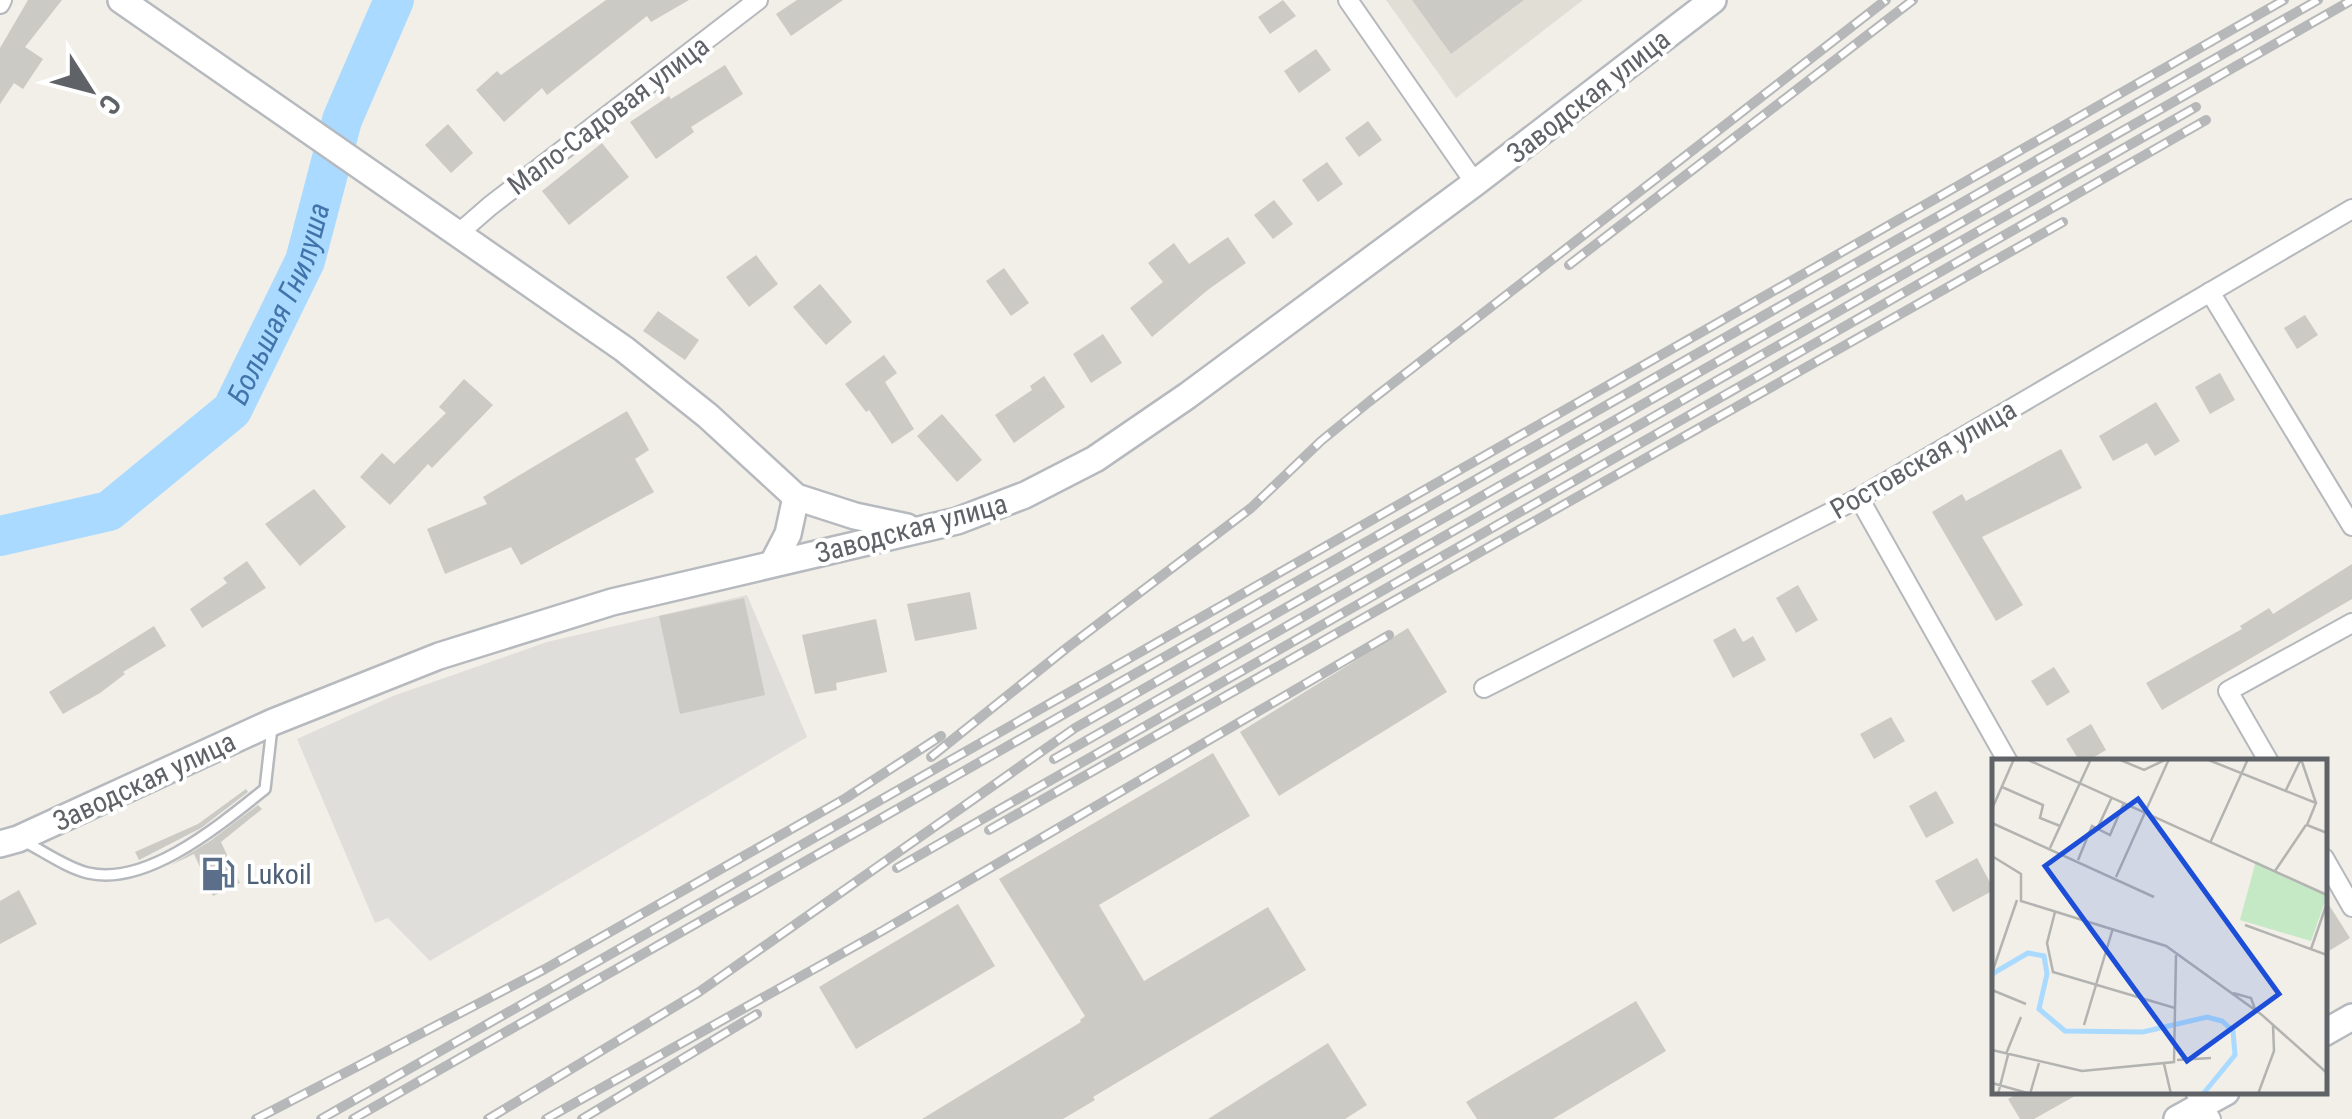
<svg xmlns="http://www.w3.org/2000/svg" width="2352" height="1119" font-family="'Roboto Condensed',sans-serif">
  <rect width="100%" height="100%" fill="#f1efe8"/>
  <polygon fill="#e0deda" points="747,595 807,737 430,961 388,918 375,923 297,739 393,696 547,642"/>
  <polygon fill="#e1ded6" points="1386,0 1583,0 1456,98"/>
  <g fill="none" stroke-linecap="round" stroke-linejoin="round">
    <path stroke="#aadaff" stroke-width="40" id="s1" d="M0,536L109,511L232,410L305,261L342,120L394,0"/>
  </g>
  <g fill="#cccac5">
    <polygon points="28,0 62,0 25,47 43,59 23,89 14,83 0,104 0,48"/>
    <polygon points="606,0 689,0 651,22 647,16 547,95 542,88 504,122 476,90 497,71 501,75"/>
    <polygon points="797,0 843,0 791,36 776,14"/>
    <polygon points="1283,0 1296,16 1270,34 1258,17"/>
    <polygon points="1412,0 1524,0 1451,54"/>
    <polygon points="1316,49 1331,70 1299,93 1284,71"/>
    <polygon points="725,65 743,94 691,127 694,132 656,159 630,122 669,96 671,99"/>
    <polygon points="1368,121 1382,140 1359,157 1345,138"/>
    <polygon points="448,124 473,153 451,173 425,145"/>
    <polygon points="602,143 629,177 569,225 542,191"/>
    <polygon points="1327,162 1343,184 1318,202 1302,180"/>
    <polygon points="1274,200 1293,224 1273,239 1254,215"/>
    <polygon points="1228,237 1246,263 1209,289 1152,337 1130,308 1163,282 1148,263 1174,243 1189,264"/>
    <polygon points="756,255 778,284 749,307 726,277"/>
    <polygon points="1004,268 1029,303 1011,316 986,281"/>
    <polygon points="820,284 852,322 826,345 793,307"/>
    <polygon points="658,311 699,340 685,360 643,331"/>
    <polygon points="2305,315 2318,335 2297,349 2284,328"/>
    <polygon points="1103,334 1122,363 1091,383 1073,354"/>
    <polygon points="884,355 897,373 885,382 914,429 892,444 869,410 866,412 845,384"/>
    <polygon points="2220,373 2235,400 2210,414 2195,387"/>
    <polygon points="1044,376 1065,407 1014,443 995,415 1032,390 1030,386"/>
    <polygon points="464,379 493,405 432,468 428,464 390,505 360,477 382,453 394,464 446,413 439,407"/>
    <polygon points="2156,402 2180,441 2155,456 2147,443 2113,461 2099,436"/>
    <polygon points="627,411 649,450 635,459 654,492 521,565 511,547 445,574 427,529 487,504 483,497"/>
    <polygon points="942,414 982,460 957,482 917,436"/>
    <polygon points="2061,449 2082,488 1982,537 2023,605 1996,621 1932,512 1962,494 1966,501"/>
    <polygon points="314,489 346,527 300,566 265,524"/>
    <polygon points="247,561 266,588 202,628 190,609 227,583 223,578"/>
    <polygon points="2352,564 2352,599 2162,710 2146,683 2242,629 2240,626 2269,608 2273,614"/>
    <polygon points="1798,585 1818,620 1796,633 1776,598"/>
    <polygon points="970,592 977,629 915,641 907,604"/>
    <polygon points="744,598 765,695 680,714 659,616"/>
    <polygon points="876,619 887,672 836,683 837,690 815,694 802,635"/>
    <polygon points="154,626 166,646 123,672 125,674 100,693 63,714 49,692"/>
    <polygon points="1408,628 1447,692 1279,796 1240,732"/>
    <polygon points="1735,628 1743,642 1753,636 1766,660 1733,678 1713,640"/>
    <polygon points="2054,667 2070,692 2047,706 2031,681"/>
    <polygon points="1891,717 1905,741 1874,759 1860,734"/>
    <polygon points="2091,724 2106,750 2086,762 2080,762 2066,739"/>
    <polygon points="1213,753 1250,816 1099,905 1144,981 1268,907 1306,970 1093,1097 1095,1100 1063,1119 922,1119 1081,1022 1080,1020 1085,1016 999,879"/>
    <polygon points="246,789 248,792 201,828 139,860 135,852 198,824"/>
    <polygon points="1936,791 1954,823 1926,838 1909,806"/>
    <polygon points="258,805 262,809 221,842 240,883 213,896 194,854 171,865 210,841"/>
    <polygon points="1977,858 1994,890 1953,912 1935,881"/>
    <polygon points="19,890 37,924 0,944 0,901"/>
    <polygon points="2324,897 2350,938 2324,954"/>
    <polygon points="958,904 995,966 856,1049 819,987"/>
    <polygon points="1636,1001 1666,1051 1553,1119 1477,1119 1466,1102"/>
    <polygon points="1328,1043 1367,1105 1345,1119 1208,1119"/>
    <polygon points="2021,1092 2082,1092 2034,1119 2020,1119 2008,1099"/>
  </g>
  <g fill="none" stroke-linecap="round" stroke-linejoin="round">
    <g stroke="#b5b8bc" stroke-width="14">
      <path id="service" d="M25,842C45,852 67,868 88,873C147,887 221,824 265,789L272,727"/>
    </g>
    <g stroke="#b5b8bc" stroke-width="22">
      <g id="minor">
        <polyline points="1348,0 1475,183"/>
        <polyline points="0,4 2,0"/>
        <polyline points="459,233 490,206 758,0"/>
        <polyline points="2210,292 2352,526"/>
        <polyline points="1859,498 2008,762"/>
        <polyline points="1484,688 1859,498 2352,209"/>
        <polyline points="2269,762 2228,691 2352,623"/>
        <polyline points="2324,858 2352,907"/>
        <polyline points="2195,1092 2211,1119"/>
      </g>
    </g>
    <g stroke="#b6babf" stroke-width="30">
      <g id="secondary">
        <polyline points="121,0 624,349 708,416 796,497 855,516 907,527"/>
        <polyline points="773,563 788,534 796,497"/>
        <polyline points="0,844 18,839 273,722 439,656 612,602 957,521 1025,495 1095,459 1187,396 1475,183 1713,0"/>
        <polyline points="2324,1033 2352,1017"/>
        <polyline points="2177,1119 2226,1092"/>
      </g>
    </g>
    <use href="#service" stroke="#fff" stroke-width="9"/>
    <use href="#minor" stroke="#fff" stroke-width="18"/>
    <use href="#secondary" stroke="#fff" stroke-width="25"/>
    <g stroke="#b6b7b8" stroke-width="10">
      <g id="rail">
        <polyline points="1569,265 1913,0"/>
        <polyline points="931,757 1068,647 1251,508 1321,441 1370,401 1886,0"/>
        <polyline points="1054,759 2196,107"/>
        <polyline points="989,830 2063,222"/>
        <polyline points="897,868 2206,120"/>
        <polyline points="256,1119 545,969 846,798 941,736"/>
        <polyline points="321,1119 2284,0"/>
        <polyline points="353,1119 2318,0"/>
        <polyline points="488,1119 699,992 1075,728 2352,0"/>
        <polyline points="546,1119 882,931 1389,635"/>
        <polyline points="582,1119 757,1014"/>
      </g>
    </g>
    <use href="#rail" stroke="#fff" stroke-width="6" stroke-dasharray="19" stroke-linecap="butt"/>
  </g>
  <defs>
    <g id="fuel-bare" transform="scale(2.7)"><path d="M-5.5-6h7V0h2V4h1.3V-2.5L3-4.5l.8-.8L6-3V5H2.5V1h-1V6h-7ZM-4.2-4.7v3.2H.2V-4.7Z" fill="#5c6f8a" stroke="#fff" stroke-width="2.5" paint-order="stroke"/></g>
  </defs>
  <g fill-rule="evenodd">
    <use href="#fuel-bare" x="218" y="874"/>
  </g>
  <g text-anchor="middle" stroke-width="8" stroke-linejoin="round" paint-order="stroke">
    <g font-size="28" fill="#5f6368" stroke="#fff">
      <text transform="translate(1588 96) rotate(-38)" y="10">Заводская улица</text>
      <text transform="translate(608 115) rotate(-37)" y="10">Мало-Садовая улица</text>
      <text transform="translate(1923 459) rotate(-30)" y="10">Ростовская улица</text>
      <text transform="translate(911 528) rotate(-15)" y="10">Заводская улица</text>
      <text transform="translate(144 781) rotate(-25)" y="10">Заводская улица</text>
    </g>
    <g font-size="28" fill="#4e5e75" stroke="#fff" text-anchor="start">
      <text x="246" y="884">Lukoil</text>
    </g>
    <g font-size="30" font-style="italic" fill="#4174aa" stroke="#fff">
      <text dy="10" stroke="none"><textPath href="#s1" startOffset="388">Большая Гнилуша</textPath></text>
    </g>
  </g>
  <g transform="translate(1992 759)">
    <rect width="335" height="335" fill="#f1efe8"/>
    <path d="M264,102L335,137L319,182L248,161Z" fill="#c5e8c5"/>
    <path fill="none" stroke="#aadaff" stroke-width="5" d="M0,215L36,194L52,197L55,215L47,250L73,272L151,273L215,258L230,262L241,272L243,296L211,335"/>
    <path fill="none" stroke="#b3b3b1" stroke-width="2.5" d="M34,0L335,136M126,0L152,11L175,0M214,0L324,44L315,66L335,74M309,0L324,44M10,28L51,46L48,59L68,67M293,33L309,0M0,50L22,0M0,64L162,138M105,70L120,38M218,84L256,0M58,89L99,0M0,97L29,115V142L174,187L270,256L335,314M86,101L100,67L118,76L132,44M283,112L314,66M124,118L177,0M63,153L55,184L61,213L183,249M253,166L335,196M319,190L335,144M1,211L25,141M0,231L34,245M241,234L259,239L263,250M92,266L121,169M0,291L90,312L182,303L184,196M14,295L29,258M185,301L219,299M172,305L179,335M0,324L39,335M6,335L16,296M38,335L47,304M266,335L282,292L281,266"/>
    <path fill="#1d4ed8" fill-opacity="0.15" stroke="#1d4ed8" stroke-width="5" d="M146,40L287,235L195,302L53,107Z"/>
    <rect width="335" height="335" fill="none" stroke="#5f6368" stroke-width="5"/>
  </g>
  <g transform="translate(90 90) rotate(126)" stroke="#ffffff" stroke-width="8" paint-order="stroke">
  <path d="M0-8L18 38L0 25L-18 38Z" fill="#5f6368"/>
  <text y="-15" font-size="28" font-weight="bold" text-anchor="middle" fill="#5f6368">С</text>
  </g>
</svg>
